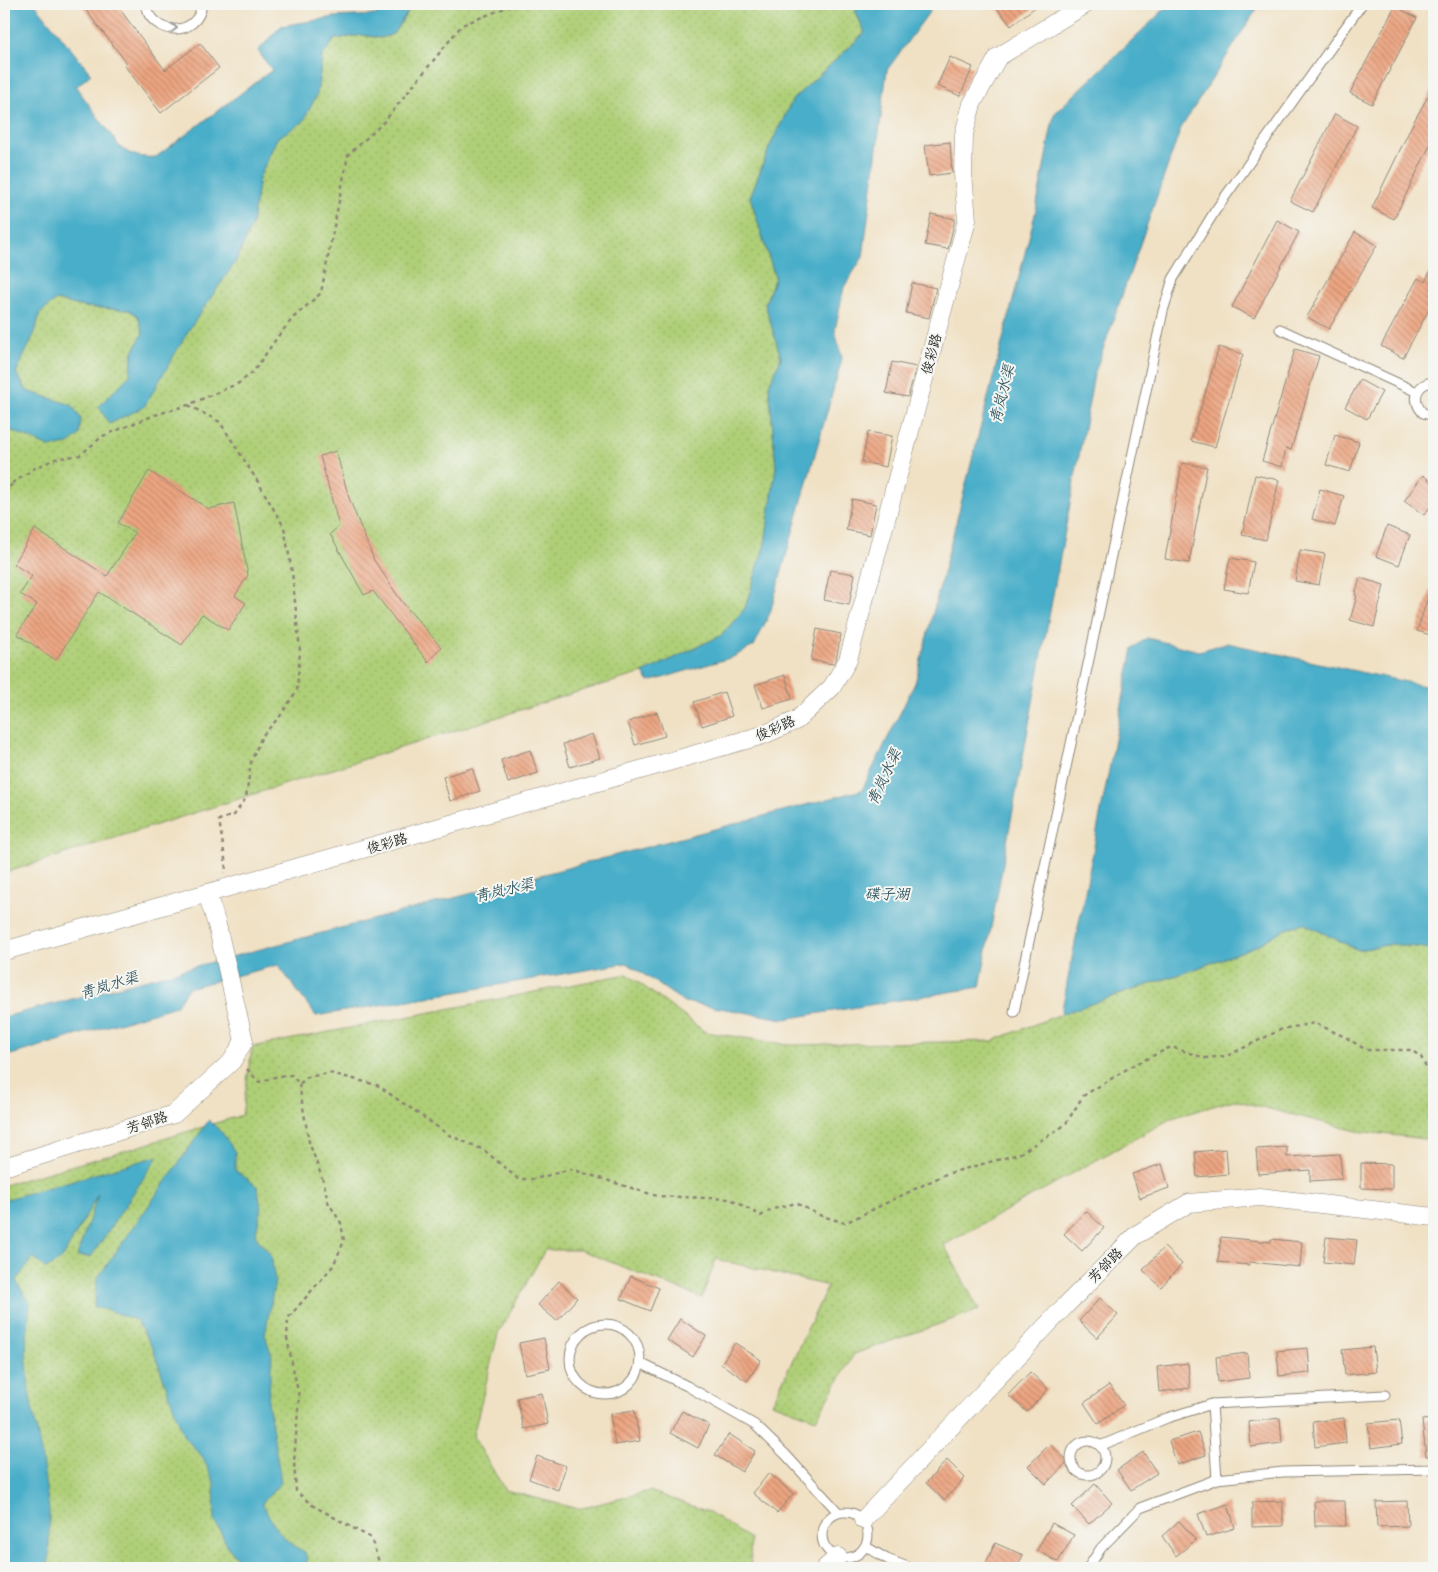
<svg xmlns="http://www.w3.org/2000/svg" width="1438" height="1572" font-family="'Balsamiq Sans','LXGW WenKai TC',sans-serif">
  <defs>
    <pattern id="grass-dots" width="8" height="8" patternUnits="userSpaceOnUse" patternTransform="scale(1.25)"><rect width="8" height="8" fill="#afcf77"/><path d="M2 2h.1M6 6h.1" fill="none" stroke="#97b267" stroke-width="1.8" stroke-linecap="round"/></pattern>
    <pattern id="building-back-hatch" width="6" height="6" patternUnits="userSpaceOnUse" patternTransform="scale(1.25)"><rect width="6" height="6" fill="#eda581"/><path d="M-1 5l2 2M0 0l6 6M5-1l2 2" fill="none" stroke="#c0876a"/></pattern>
  </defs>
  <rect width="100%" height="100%" fill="#f6f6f2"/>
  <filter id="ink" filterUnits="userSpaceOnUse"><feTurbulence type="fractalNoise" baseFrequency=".02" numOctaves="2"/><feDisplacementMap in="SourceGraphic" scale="10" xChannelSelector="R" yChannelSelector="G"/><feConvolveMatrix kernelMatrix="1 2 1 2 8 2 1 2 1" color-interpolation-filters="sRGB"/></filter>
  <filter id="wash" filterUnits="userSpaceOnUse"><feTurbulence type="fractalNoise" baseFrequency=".0096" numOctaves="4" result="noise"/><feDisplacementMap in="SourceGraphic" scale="20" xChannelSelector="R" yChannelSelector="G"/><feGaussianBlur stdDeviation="1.12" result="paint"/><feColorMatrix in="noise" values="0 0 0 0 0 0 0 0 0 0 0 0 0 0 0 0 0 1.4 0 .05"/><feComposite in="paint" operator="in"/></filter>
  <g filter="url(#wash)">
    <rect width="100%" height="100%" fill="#f0e1c4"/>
    <g fill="url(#grass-dots)" stroke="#6d7d51">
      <polygon points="413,4 856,4 856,12 865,33 793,99 770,146 750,197 775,277 765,304 781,358 769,385 776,467 765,544 745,608 722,635 643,673 574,693 4,873 4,427 49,447 72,405 27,391 16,373 35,332 40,313 56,300 84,307 129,310 139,316 143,333 133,352 130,375 99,406 190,328 236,261 252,224 259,178 277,138 303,121 317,94 322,56 335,39 362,35 381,38 393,34"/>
      <polygon points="1303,923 1358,950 1392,944 1434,949 1434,1140 1357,1131 1234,1100 1172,1118 944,1245 979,1310 854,1354 816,1419 772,1403 828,1286 716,1259 702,1298 580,1250 545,1250 498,1334 473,1436 505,1490 578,1509 650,1491 709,1512 750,1539 751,1568 4,1568 4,1185 127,1150 242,1115 252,1047 627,974 705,1032 791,1045 992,1041 1061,1014 1198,968 1258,945 1281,931"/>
    </g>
    <g fill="#4aaec9" stroke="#3a6c7a">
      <path d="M4,4H35L91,74L76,87L120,147C132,156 141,158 156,157L272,70L258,51L281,26L335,17L375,15L389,4H413L393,34L381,38L362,35L335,39L322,56L317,94L303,122L277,138L259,178L252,224L236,261L190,328L144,407L109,424L99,406L130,375L133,352L143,333L138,316L129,310L84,307L56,300L40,313L35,332L16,373L27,391L72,405L81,419L79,435L69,444L49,447L4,427Z"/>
      <polygon points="856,4 935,4 887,70 863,257 844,287 835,330 842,359 770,613 754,646 733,657 649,682 643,673 722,635 745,608 765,544 776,467 769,385 781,358 765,304 775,277 750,197 770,146 793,99 865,33 856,12"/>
      <polygon points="1170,4 1260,4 1181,128 1094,375 980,987 784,1019 684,1002 627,963 316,1016 278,965 188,988 176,1006 4,1057 4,1017 862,790 915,683 1035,214 1054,114"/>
      <polygon points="1147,638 1199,651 1227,643 1434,688 1434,949 1392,944 1358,950 1303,923 1281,931 1258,945 1198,968 1061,1014 1133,648"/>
      <path d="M209,1120L223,1134L235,1152V1170L258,1187L261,1211L255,1236L271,1255L275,1281L265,1335L272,1356L268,1402L281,1482L262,1503C274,1525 281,1541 305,1552L307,1560L305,1568H245L228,1547L215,1521L214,1482L202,1456L184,1437L153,1349L136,1320L107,1310L94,1307L97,1279Z"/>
      <polygon points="158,1156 91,1257 77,1256 98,1194 62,1259 46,1269 33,1257 16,1281 30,1303 26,1349 29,1391 41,1453 49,1510 49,1560 47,1568 4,1568 4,1200"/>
    </g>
    <g id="blocks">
      <g fill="url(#building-back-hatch)">
        <polygon points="81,4 116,4 165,70 200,43 219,68 161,113 124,65 127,63"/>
        <polygon points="994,4 1039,4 1011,26"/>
        <polygon points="1395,6 1417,18 1372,104 1350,93"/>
        <polygon points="950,57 973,67 960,96 937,86"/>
        <polygon points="1434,86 1434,137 1394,219 1372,208 1414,121"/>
        <polygon points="1335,114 1357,126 1313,212 1290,201"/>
        <polygon points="950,142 952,173 929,176 925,145"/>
        <polygon points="931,214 955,219 948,249 925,245"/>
        <polygon points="1277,220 1299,232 1254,318 1232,307"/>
        <polygon points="1355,232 1377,245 1329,329 1307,317"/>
        <polygon points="1434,263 1434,300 1403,358 1381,346 1418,278 1425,282"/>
        <polygon points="912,283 936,288 929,318 906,313"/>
        <polygon points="1219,347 1243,354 1215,447 1191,441"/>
        <polygon points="1295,349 1319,356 1291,450 1286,448 1282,467 1262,461"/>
        <polygon points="892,362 916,367 908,397 886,393"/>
        <polygon points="1360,380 1382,392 1367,419 1345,407"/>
        <polygon points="868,432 892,436 886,467 862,462"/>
        <polygon points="1335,435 1359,442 1350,472 1326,465"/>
        <polygon points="336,451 349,498 374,560 402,602 441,647 428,662 373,591 364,595 330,534 339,526 320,456"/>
        <polygon points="1182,463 1207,467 1189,563 1165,559"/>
        <polygon points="149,471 209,509 234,503 248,575 235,596 246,603 228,630 202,614 182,645 99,592 56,660 17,634 37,604 20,594 32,576 14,564 35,529 107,576 135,533 118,523"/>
        <polygon points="1255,475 1279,480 1266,540 1242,535"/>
        <polygon points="1423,475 1434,484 1434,502 1424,515 1404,501"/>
        <polygon points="1320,489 1344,496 1335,526 1312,519"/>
        <polygon points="852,499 876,504 870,535 846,530"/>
        <polygon points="1387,526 1410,535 1399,565 1376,556"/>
        <polygon points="1300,550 1325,554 1319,585 1295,581"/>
        <polygon points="1230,558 1254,562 1248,593 1224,589"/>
        <polygon points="830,570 855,574 849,605 824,600"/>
        <polygon points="1360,578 1384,585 1374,627 1350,620 1357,596 1355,595"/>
        <polygon points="1431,588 1434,589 1434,636 1417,631"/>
        <polygon points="817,629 841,634 836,660 833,664 811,660"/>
        <polygon points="785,675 792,699 763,708 755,685"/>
        <polygon points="724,692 732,716 702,726 694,702"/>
        <polygon points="657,712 665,736 635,745 628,722"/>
        <polygon points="592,734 600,758 570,767 563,744"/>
        <polygon points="530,750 538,773 508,783 501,760"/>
        <polygon points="472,768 480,791 450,801 443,777"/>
        <polygon points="1287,1147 1287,1157 1340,1154 1342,1179 1310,1181 1310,1170 1258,1174 1256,1149"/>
        <polygon points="1226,1149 1228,1174 1197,1177 1195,1152"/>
        <polygon points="1361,1163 1392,1164 1392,1189 1361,1188"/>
        <polygon points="1162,1164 1169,1188 1140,1198 1132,1174"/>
        <polygon points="1086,1211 1104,1228 1082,1251 1064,1234"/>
        <polygon points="1221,1237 1271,1242 1271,1239 1302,1242 1300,1267 1249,1262 1249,1265 1218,1262"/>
        <polygon points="1326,1237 1357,1240 1354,1265 1323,1262"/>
        <polygon points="1164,1247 1182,1264 1161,1287 1143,1270"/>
        <polygon points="631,1276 659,1288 650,1311 621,1299"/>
        <polygon points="559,1281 577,1298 557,1321 538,1305"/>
        <polygon points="1100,1298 1118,1315 1097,1338 1079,1321"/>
        <polygon points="680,1319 706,1336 693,1357 667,1340"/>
        <polygon points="544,1338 550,1369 525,1374 519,1343"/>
        <polygon points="735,1343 761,1360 747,1381 721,1364"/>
        <polygon points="1373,1347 1376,1372 1345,1375 1342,1350"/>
        <polygon points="1308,1348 1310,1373 1279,1376 1277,1351"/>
        <polygon points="1247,1353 1249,1378 1218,1382 1216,1357"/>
        <polygon points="1188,1363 1190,1388 1159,1392 1157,1367"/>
        <polygon points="1030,1372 1048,1389 1027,1412 1008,1395"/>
        <polygon points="1109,1385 1124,1405 1098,1424 1084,1403"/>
        <polygon points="542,1393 548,1424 524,1429 517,1398"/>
        <polygon points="634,1410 640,1441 615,1445 610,1414"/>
        <polygon points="682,1411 709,1425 698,1448 670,1433"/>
        <polygon points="1280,1418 1282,1443 1251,1447 1249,1422"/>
        <polygon points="1344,1418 1346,1443 1315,1447 1313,1422"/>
        <polygon points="1434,1419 1434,1456 1426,1456 1422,1420"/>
        <polygon points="1399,1420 1402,1444 1371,1448 1368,1423"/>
        <polygon points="1198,1432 1206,1455 1177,1465 1169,1441"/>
        <polygon points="729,1434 755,1451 742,1472 715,1455"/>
        <polygon points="1050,1444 1068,1461 1046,1484 1028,1466"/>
        <polygon points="1143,1452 1157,1473 1131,1490 1117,1470"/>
        <polygon points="537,1456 566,1466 558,1490 529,1479"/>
        <polygon points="947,1460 965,1478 944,1500 926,1483"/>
        <polygon points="769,1473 793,1494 777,1513 753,1493"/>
        <polygon points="1095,1484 1112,1503 1089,1524 1072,1506"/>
        <polygon points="1283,1501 1283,1526 1252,1527 1252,1502"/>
        <polygon points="1314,1501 1345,1501 1346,1526 1315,1526"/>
        <polygon points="1407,1501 1408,1526 1377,1527 1376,1502"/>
        <polygon points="1228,1504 1235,1528 1206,1537 1198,1514"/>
        <polygon points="1179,1521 1196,1540 1176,1556 1162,1536"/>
        <polygon points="1052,1523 1074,1535 1058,1562 1037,1550"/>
        <polygon points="995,1543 1023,1555 1017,1568 991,1568 985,1565"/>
      </g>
    </g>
  </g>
  <g filter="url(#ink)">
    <use href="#blocks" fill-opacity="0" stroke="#8e8678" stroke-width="1"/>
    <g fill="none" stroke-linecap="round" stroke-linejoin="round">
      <g stroke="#8e8678" stroke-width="11">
        <g id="lane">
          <path d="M145,4C152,37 198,38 202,4"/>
          <polyline points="1280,329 1417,392"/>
          <path d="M1434,382C1416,383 1411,400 1423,413L1434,416"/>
          <polyline points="1014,1012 1163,311 1173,279 1215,211 1362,4"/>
          <circle cx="605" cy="1359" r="35"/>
          <polyline points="640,1363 687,1386 755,1425 786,1455 838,1512"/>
          <polyline points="1212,1404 1217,1479"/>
          <circle cx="1088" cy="1458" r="17"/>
          <polyline points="1100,1446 1167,1418 1212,1404 1385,1395"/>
          <circle cx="845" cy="1535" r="23"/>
          <polyline points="865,1546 887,1559 910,1568"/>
          <polyline points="1088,1568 1101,1548 1140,1508 1217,1479 1283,1472 1434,1469"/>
        </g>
      </g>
      <g stroke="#8e8678" stroke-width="19">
        <g id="street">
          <polyline points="4,951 763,735 797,720 832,687 848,660 967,220 963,174 964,134 972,104 998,57 1086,4"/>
          <polyline points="4,1167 174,1114 232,1061 244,1041 217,925 207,893"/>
          <polyline points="863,1520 1066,1305 1136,1235 1189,1203 1260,1197 1434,1217"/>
          <polyline points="825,1568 838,1557"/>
        </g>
      </g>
      <g stroke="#8e8678" stroke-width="2.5" stroke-dasharray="4 4" stroke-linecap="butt">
        <polyline points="188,405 220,422 258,482 284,527 292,572 300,651 297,690 281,715 262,736 251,762 246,798 234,815 219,820 226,865 225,873"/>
        <polyline points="4,483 14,482 35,468 55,459 80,455 103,436 155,415 188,405 239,383 253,372 279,335 294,317 321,293 348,155 383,123 462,25 515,4"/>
        <polyline points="4,493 13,483"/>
        <polyline points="247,1069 259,1082 278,1076 292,1075 299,1084 308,1077 330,1073 377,1085 449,1135 484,1150 518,1179 535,1179 571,1169 657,1196 731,1199 761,1216 770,1210 796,1203 819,1215 845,1223 946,1174 1019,1154 1065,1125 1083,1096 1132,1066 1171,1047 1205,1058 1227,1056 1282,1029 1315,1023 1347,1038 1366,1050 1411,1050 1421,1057 1434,1084"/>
        <polyline points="299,1084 309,1142 324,1183 328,1202 341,1223 344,1241 333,1266 288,1318 287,1338 299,1397 294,1462 296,1491 312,1505 371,1538 381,1568"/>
      </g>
      <use href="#lane" stroke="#fff" stroke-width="9"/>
      <use href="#street" stroke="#fff" stroke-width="18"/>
    </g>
    <defs><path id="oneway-chevron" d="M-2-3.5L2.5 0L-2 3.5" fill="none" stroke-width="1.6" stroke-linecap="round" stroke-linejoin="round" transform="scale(1.25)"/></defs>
    <use stroke="#a0a0a0" href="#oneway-chevron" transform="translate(174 28) rotate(2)"/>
  </g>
  <g text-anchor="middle" stroke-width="4" stroke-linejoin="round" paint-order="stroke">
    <g font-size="14" fill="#2b2b2b" stroke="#f6f6f2">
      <text transform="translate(931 354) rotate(-75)" y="5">俊彩路</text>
      <text transform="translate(775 728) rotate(-24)" y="5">俊彩路</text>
      <text transform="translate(387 843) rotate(-16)" y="5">俊彩路</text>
      <text transform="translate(147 1122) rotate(-18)" y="5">芳邻路</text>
      <text transform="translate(1105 1265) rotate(-45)" y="5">芳邻路</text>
    </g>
    <g font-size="15" font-style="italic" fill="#365962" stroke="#f6f6f2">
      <text transform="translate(1002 394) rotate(-76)" y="5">青岚水渠</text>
      <text transform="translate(884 777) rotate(-65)" y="5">青岚水渠</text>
      <text transform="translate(504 890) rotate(-13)" y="5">青岚水渠</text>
      <text x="887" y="899">碟子湖</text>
      <text transform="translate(109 985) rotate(-17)" y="5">青岚水渠</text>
    </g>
  </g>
  <rect width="1438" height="1572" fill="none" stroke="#f6f6f2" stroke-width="20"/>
</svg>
